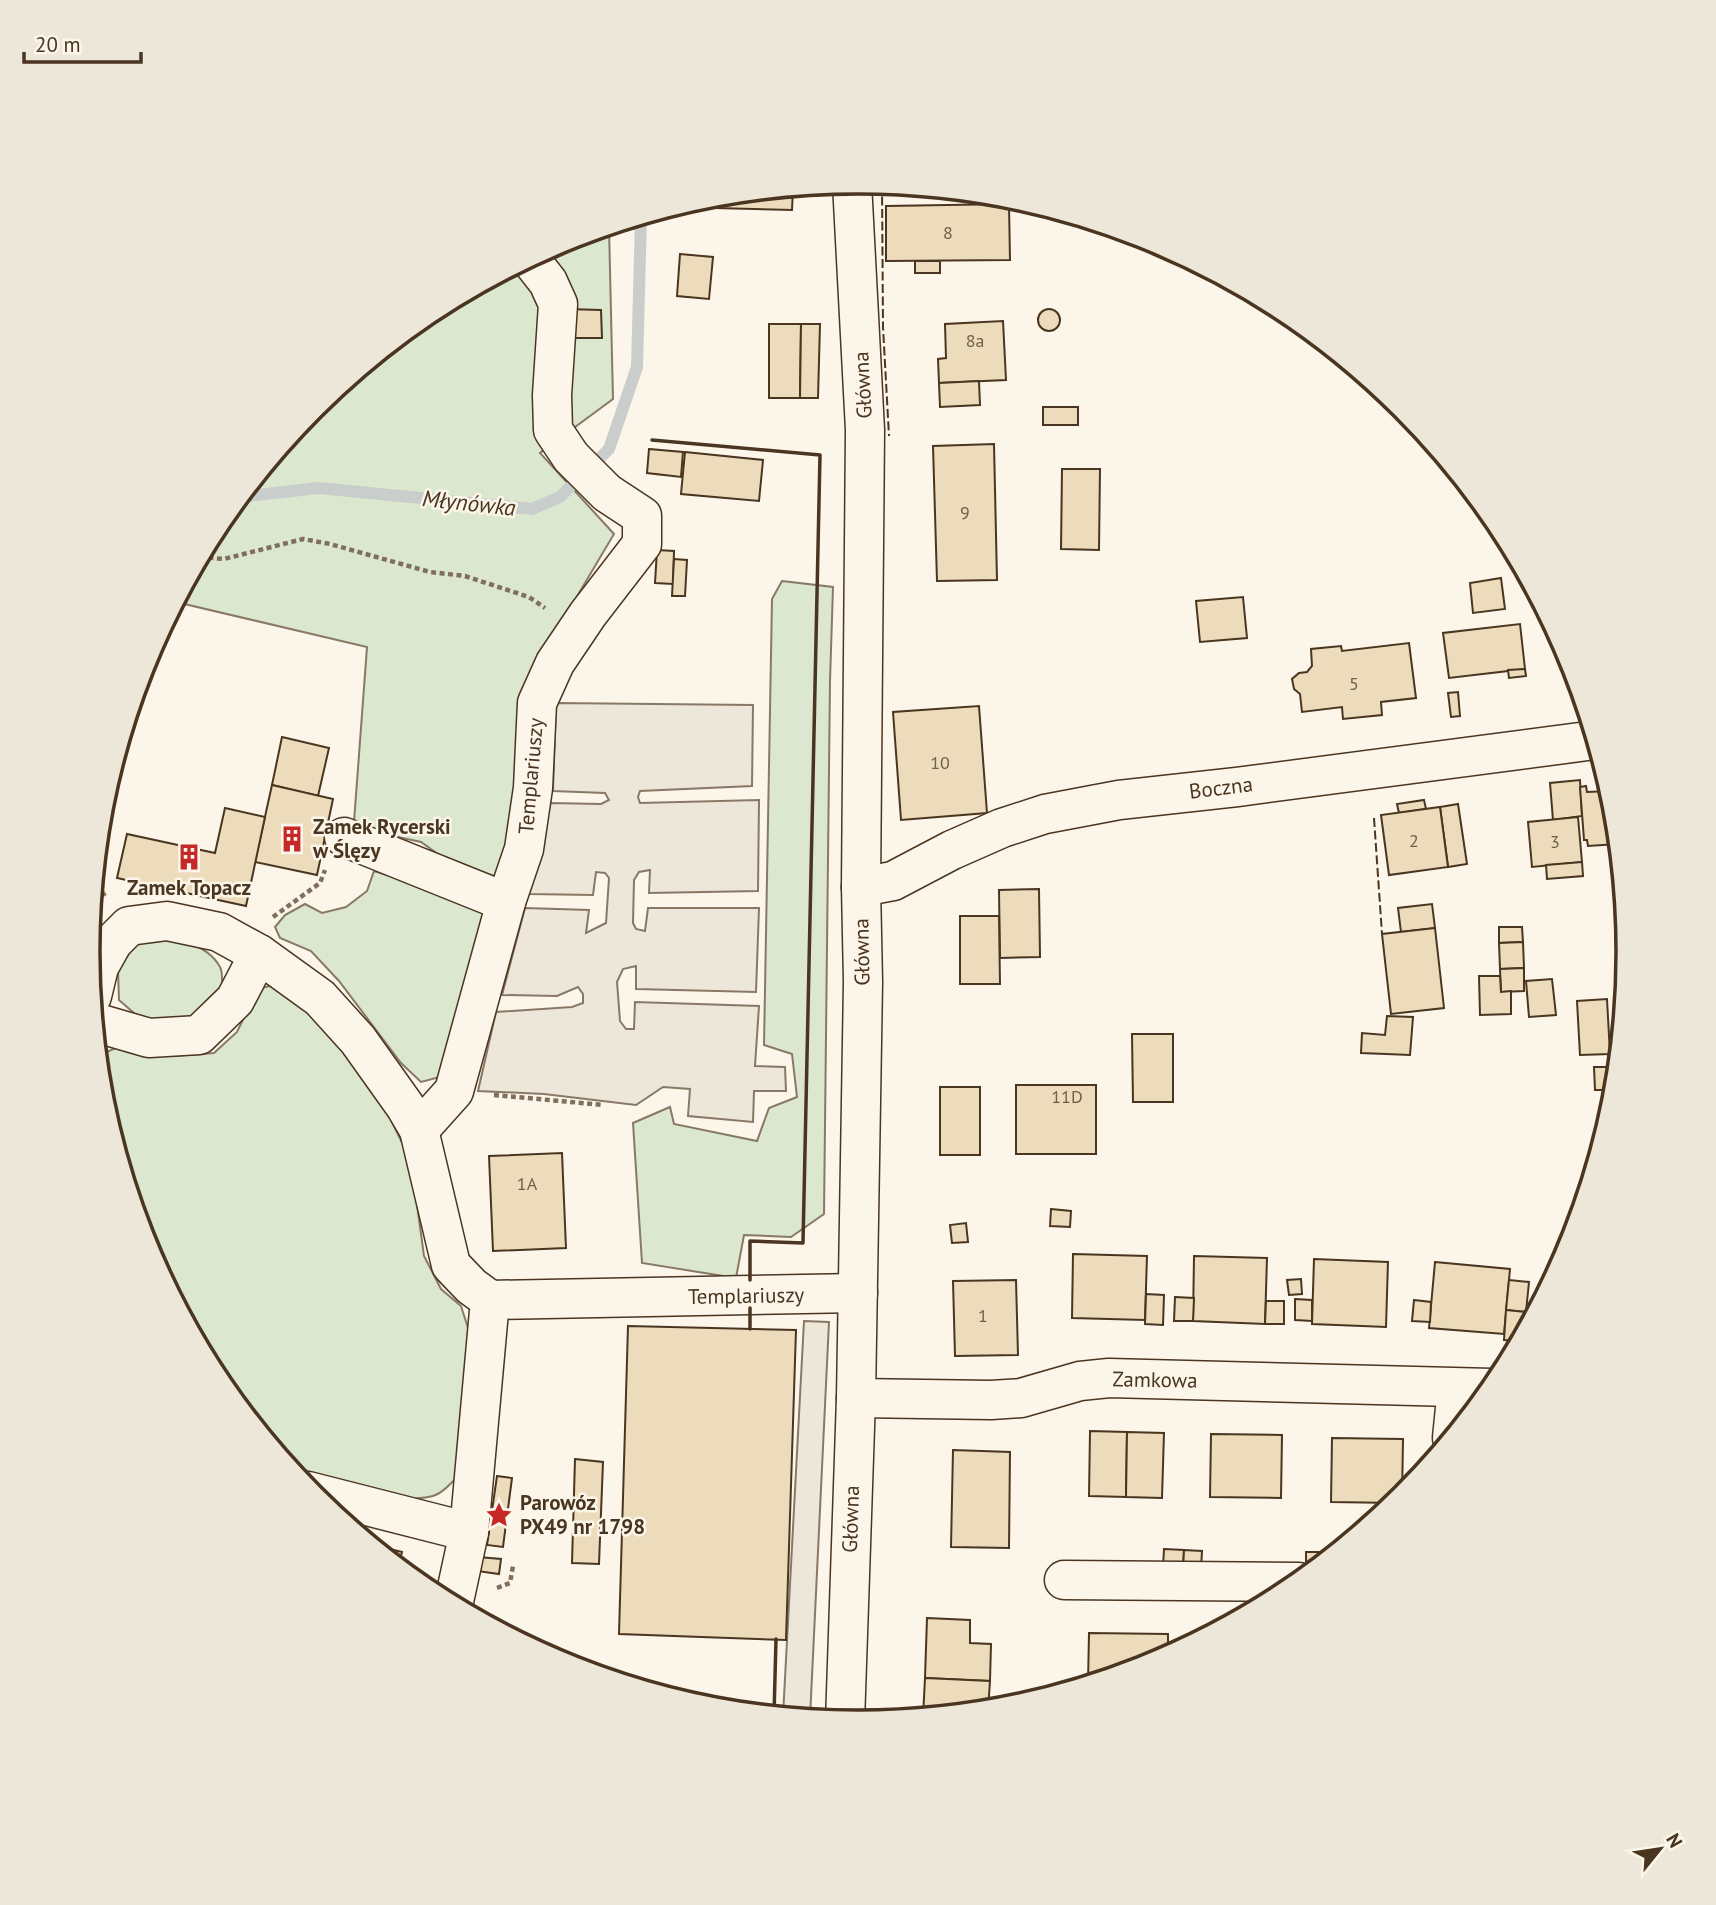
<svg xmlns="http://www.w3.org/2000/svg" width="1716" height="1905" font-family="'PT Sans',sans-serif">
  <rect width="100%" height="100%" fill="#fbf6e9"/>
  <g fill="#dce7d0" stroke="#887966" stroke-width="2">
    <polygon points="609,227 613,399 540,453 614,534 547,647 511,857 494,876 470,877 421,842 393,836 354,822 367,647 176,602 218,524 313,407 430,312 564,241"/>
    <polygon points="782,581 833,587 830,681 824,1214 791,1237 744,1235 736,1278 642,1263 633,1123 670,1107 674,1124 757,1141 769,1108 797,1097 792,1054 764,1045 772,599"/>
    <polygon points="153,645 99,836 102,802 146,657"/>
    <polygon points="374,871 479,904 490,928 440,1077 421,1082 401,1063 339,981 311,951 280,938 275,927 285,915 305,904 322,913 346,907 367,891"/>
    <path d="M151,938C176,940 206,942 220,967C223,972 222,983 222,989L194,1021L142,1020L119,1000L118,970L134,946Z"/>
    <path d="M277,984L318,1017L389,1116L411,1161L424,1256L441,1289L461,1306L469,1331L459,1475C440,1496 436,1498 407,1499L288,1466L217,1380L146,1247L102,1102L98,1060L102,1054L120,1046L173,1056L214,1053L237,1032L258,989Z"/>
  </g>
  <g fill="#ede7d9" stroke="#887966" stroke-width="2">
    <polygon points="556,703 753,705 752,786 640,791 638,797 640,803 759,800 758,891 649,893 650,870 639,872 634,880 633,923 636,929 645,931 648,908 759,908 756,992 636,989 636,966 623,969 617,982 620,1021 626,1029 634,1029 635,1002 759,1006 755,1066 785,1067 786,1091 754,1091 753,1122 688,1116 690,1089 663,1087 636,1105 544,1094 478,1091 496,1012 572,1007 583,1003 583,994 578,987 557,996 502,995 525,908 589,910 586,933 606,923 609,878 605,873 596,872 593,895 529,894 550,803 601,804 609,800 605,793 553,791"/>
    <polygon points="804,1321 829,1322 810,1718 783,1716"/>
  </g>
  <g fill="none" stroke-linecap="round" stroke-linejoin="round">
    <polyline stroke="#c9cecd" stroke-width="12" points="239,497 319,488 532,509 560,497 609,449 637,367 641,217"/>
  </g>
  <g fill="#ecdcbc" stroke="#4a3520" stroke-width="2">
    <polygon points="793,188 792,210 674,207 708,197"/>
    <polygon points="1009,204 1010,260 886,261 886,206"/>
    <polygon points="680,254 713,257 709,299 677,296"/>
    <rect x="915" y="261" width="25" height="12"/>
    <circle cx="1049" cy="320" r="11"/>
    <polygon points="566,309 601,310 602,338 566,338"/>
    <polygon points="1003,321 1006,380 939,383 938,359 946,358 945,324"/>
    <polygon points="769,324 801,324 800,398 769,398"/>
    <polygon points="801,324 820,324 818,398 800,398"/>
    <polygon points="979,381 980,405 940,407 939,383"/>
    <rect x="1043" y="407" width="35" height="18"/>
    <polygon points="994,444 997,580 937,581 933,446"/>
    <polygon points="649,449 683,452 681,477 647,473"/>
    <polygon points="685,452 763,460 759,501 681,494"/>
    <polygon points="1062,469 1100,469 1099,550 1061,549"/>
    <polygon points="657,550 674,551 673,584 655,583"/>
    <polygon points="674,559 687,560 685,596 672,596"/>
    <polygon points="1501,578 1505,609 1473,613 1470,583"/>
    <polygon points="1243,597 1247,638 1200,642 1196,601"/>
    <polygon points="1520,624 1525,669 1449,678 1443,633"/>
    <polygon points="1409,643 1416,698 1381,702 1382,715 1343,719 1342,707 1302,712 1300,694 1294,689 1292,679 1299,673 1307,672 1312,666 1311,649 1341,646 1342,651"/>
    <polygon points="1525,669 1526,676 1509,678 1508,670"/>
    <polygon points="1458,692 1460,716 1451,717 1448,693"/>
    <polygon points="979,706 987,813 901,820 893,712"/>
    <polygon points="282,737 329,748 318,796 272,785"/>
    <polygon points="1580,780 1582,816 1553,820 1550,783"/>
    <polygon points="272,785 333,799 317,875 255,862"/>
    <polygon points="1586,786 1587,792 1610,791 1614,803 1618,844 1588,846 1587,840 1584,840 1580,787"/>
    <polygon points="1424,800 1426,809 1399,813 1397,804"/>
    <polygon points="1458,804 1467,864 1448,867 1440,807"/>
    <polygon points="1440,807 1448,867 1389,875 1381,815"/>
    <polygon points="225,808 265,817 246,906 117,878 127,834 215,853"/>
    <polygon points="1578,817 1582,862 1532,867 1528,822"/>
    <polygon points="1582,862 1583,876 1547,879 1546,865"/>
    <polygon points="1039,889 1040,957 1000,958 999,890"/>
    <polygon points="1432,904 1435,928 1401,932 1398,908"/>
    <polygon points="960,916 999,916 1000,984 960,984"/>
    <polygon points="1499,927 1522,927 1523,942 1499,943"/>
    <polygon points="1435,928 1444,1008 1391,1014 1382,934"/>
    <polygon points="1523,942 1524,968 1500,969 1499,943"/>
    <polygon points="1524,968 1524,991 1501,992 1500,969"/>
    <polygon points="1479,976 1500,976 1501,992 1511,991 1511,1014 1480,1015"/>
    <polygon points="1552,979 1556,1015 1529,1017 1526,981"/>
    <polygon points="1607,999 1610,1054 1580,1055 1577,1001"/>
    <polygon points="1387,1016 1413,1017 1410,1055 1361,1053 1362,1033 1385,1035"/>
    <polygon points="1132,1034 1173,1034 1173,1102 1133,1102"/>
    <polygon points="1594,1067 1611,1067 1613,1090 1595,1090"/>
    <rect x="1016" y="1085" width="80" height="69"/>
    <rect x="940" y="1087" width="40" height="68"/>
    <polygon points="562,1153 566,1248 493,1251 489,1156"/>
    <polygon points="1051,1209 1071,1211 1070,1227 1050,1226"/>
    <polygon points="966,1223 968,1242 952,1243 950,1225"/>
    <polygon points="1073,1254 1147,1256 1145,1320 1072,1318"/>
    <polygon points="1194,1256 1267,1258 1265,1324 1193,1321"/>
    <polygon points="1314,1259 1388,1262 1386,1327 1312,1324"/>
    <polygon points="1435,1262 1510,1269 1504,1334 1429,1328"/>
    <polygon points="1301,1279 1302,1294 1289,1295 1287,1280"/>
    <polygon points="1016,1280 1018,1355 955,1356 953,1281"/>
    <polygon points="1509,1280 1529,1282 1526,1312 1506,1310"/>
    <polygon points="1146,1294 1164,1295 1163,1325 1145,1324"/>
    <polygon points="1175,1297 1194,1298 1193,1321 1174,1321"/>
    <polygon points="1295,1299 1312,1300 1312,1321 1295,1320"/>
    <polygon points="1414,1300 1431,1302 1430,1322 1412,1321"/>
    <polygon points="1266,1301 1284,1301 1284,1324 1265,1324"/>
    <polygon points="1506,1310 1526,1312 1524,1333 1520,1341 1504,1340"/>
    <polygon points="628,1326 796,1330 786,1640 619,1634"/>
    <polygon points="1090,1431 1127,1432 1126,1497 1089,1496"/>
    <polygon points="1127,1432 1164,1433 1162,1498 1126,1497"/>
    <polygon points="1211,1434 1282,1435 1281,1498 1210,1497"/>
    <polygon points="1332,1438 1403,1439 1402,1498 1396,1503 1331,1502"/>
    <polygon points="953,1450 1010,1452 1009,1548 951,1547"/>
    <polygon points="575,1459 603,1462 599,1564 572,1563"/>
    <polygon points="497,1476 512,1478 503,1547 487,1545"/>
    <polygon points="370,1544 402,1552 398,1567"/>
    <polygon points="1164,1549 1184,1550 1183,1569 1163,1567"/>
    <polygon points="1184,1550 1202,1551 1201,1569 1183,1569"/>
    <polygon points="1306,1552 1324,1552 1324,1562 1318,1567 1306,1567"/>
    <polygon points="478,1557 501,1559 499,1574 477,1571"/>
    <polygon points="927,1618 970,1620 970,1643 991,1644 990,1681 925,1678"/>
    <polygon points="1089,1633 1168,1634 1168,1656 1152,1664 1088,1684"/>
    <polygon points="925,1678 990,1681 988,1710 923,1717"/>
  </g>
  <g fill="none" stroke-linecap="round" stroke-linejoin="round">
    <g stroke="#4a3520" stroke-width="41">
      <g id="minor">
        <polyline points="344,837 506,902"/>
        <polyline points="861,887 893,881 952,850 1002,828 1045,814 1119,800 1237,787 1595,740"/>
        <polyline points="92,996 99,967 113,942 129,926 167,921 219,932 259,954 320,998 358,1040 405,1106 419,1130 451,1265 471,1286 490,1300 858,1293"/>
        <polyline points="94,1022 149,1038 199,1035 235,1000 259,954"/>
        <polyline points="419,1130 454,1091 506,902 524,849 533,788 537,703 555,663 588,614 642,544 642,516 607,493 571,457 553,430 552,395 558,304 548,282 530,259"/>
        <polyline points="856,1398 991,1400 1021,1398 1080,1381 1109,1378 1492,1388"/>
        <polyline points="1452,1438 1457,1388"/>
        <polyline points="308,1491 469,1532"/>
        <polyline points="1064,1580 1299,1582"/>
        <polyline points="453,1606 469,1532 490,1300"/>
        <polyline points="845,1722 856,1398 863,982 861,887 865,430 852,183"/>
      </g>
    </g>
    <g stroke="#7f6f5c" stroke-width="4.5" stroke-dasharray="5 3.5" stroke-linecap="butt">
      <polyline points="200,557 224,559 303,539 330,544 430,572 465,576 529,597 545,608"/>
      <polyline points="94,891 102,892 105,896"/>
      <polyline points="273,917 320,883 325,870"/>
      <polyline points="494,1095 604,1105"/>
      <polyline points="497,1588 510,1583 513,1566"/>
    </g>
    <use href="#minor" stroke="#fbf6e9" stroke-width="38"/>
    <g stroke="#4a3520" stroke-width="2" stroke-dasharray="9 3.5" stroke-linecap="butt">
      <polyline points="882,184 883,327 889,436"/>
      <polyline points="1374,818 1382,934"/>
    </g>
    <g stroke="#4a3520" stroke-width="3.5">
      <polyline points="652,440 820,455 803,1243 750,1241 750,1280"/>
      <polyline points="750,1308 750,1329"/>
      <polyline points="774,1715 776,1639"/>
    </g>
  </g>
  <defs>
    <g id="building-bare" transform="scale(2.1)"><path d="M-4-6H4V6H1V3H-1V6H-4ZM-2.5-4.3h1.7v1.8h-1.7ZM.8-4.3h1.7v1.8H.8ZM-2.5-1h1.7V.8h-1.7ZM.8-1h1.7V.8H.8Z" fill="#c62828" stroke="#fbf6e9" stroke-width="2.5" paint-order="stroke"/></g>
    <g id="sight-bare" transform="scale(2.1)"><path d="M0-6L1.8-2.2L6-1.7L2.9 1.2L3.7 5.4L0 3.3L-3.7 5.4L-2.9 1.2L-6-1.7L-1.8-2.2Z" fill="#c62828" stroke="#fbf6e9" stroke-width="2.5" paint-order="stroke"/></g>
  </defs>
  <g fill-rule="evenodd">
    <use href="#building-bare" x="292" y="839"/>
    <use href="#building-bare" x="189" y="857"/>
    <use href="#sight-bare" x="499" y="1515"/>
  </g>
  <g text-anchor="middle" stroke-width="5" stroke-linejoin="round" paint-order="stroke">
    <g font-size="18" fill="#725f47">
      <text x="948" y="239">8</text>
      <text x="975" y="347">8a</text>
      <text x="965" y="519">9</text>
      <text x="1354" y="690">5</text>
      <text x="940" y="769">10</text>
      <text x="1414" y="847">2</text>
      <text x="1555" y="848">3</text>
      <text x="1067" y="1103">11D</text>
      <text x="527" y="1190">1A</text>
      <text x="983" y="1322">1</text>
    </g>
    <g font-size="21" fill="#4a3520" stroke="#fbf6e9">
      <text transform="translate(863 385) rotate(-93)" y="7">Główna</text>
      <text transform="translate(531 776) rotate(-85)" y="7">Templariuszy</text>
      <text transform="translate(1221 788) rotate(-7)" y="7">Boczna</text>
      <text transform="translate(862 952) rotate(-91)" y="7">Główna</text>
      <text transform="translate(746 1296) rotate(-1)" y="7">Templariuszy</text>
      <text transform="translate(1155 1380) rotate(1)" y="7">Zamkowa</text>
      <text transform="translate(851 1519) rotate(-88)" y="7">Główna</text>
    </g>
    <g font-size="21" font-weight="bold" fill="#4a3520" stroke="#fbf6e9" text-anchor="start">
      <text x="313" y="834">Zamek Rycerski<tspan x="313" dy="24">w Ślęzy</tspan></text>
      <text x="189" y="895" text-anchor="middle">Zamek Topacz</text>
      <text x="520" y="1510">Parowóz<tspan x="520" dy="24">PX49 nr 1798</tspan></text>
    </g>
    <g font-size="23" font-style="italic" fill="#4a3520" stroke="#fbf6e9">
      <text transform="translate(469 503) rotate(6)" y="8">Młynówka</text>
    </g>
  </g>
  <path d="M0 0H1716V1905H0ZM100 952a758 758 0 1 1 1516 0a758 758 0 1 1-1516 0Z" fill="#ede7d9" fill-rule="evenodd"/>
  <path fill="none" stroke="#4a3520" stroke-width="3.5" d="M100 952a758 758 0 1 1 1516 0a758 758 0 1 1-1516 0Z"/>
  <g transform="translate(1660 1849) rotate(60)" stroke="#fbf6e9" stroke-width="5" paint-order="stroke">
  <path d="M0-5L12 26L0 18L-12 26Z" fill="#4a3520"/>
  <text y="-10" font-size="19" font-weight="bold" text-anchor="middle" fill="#4a3520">N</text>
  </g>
  <path d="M24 52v10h117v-10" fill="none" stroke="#4a3520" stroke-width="3.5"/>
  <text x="35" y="52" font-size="21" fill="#4a3520" stroke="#fbf6e9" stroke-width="5" paint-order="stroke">20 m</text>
</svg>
